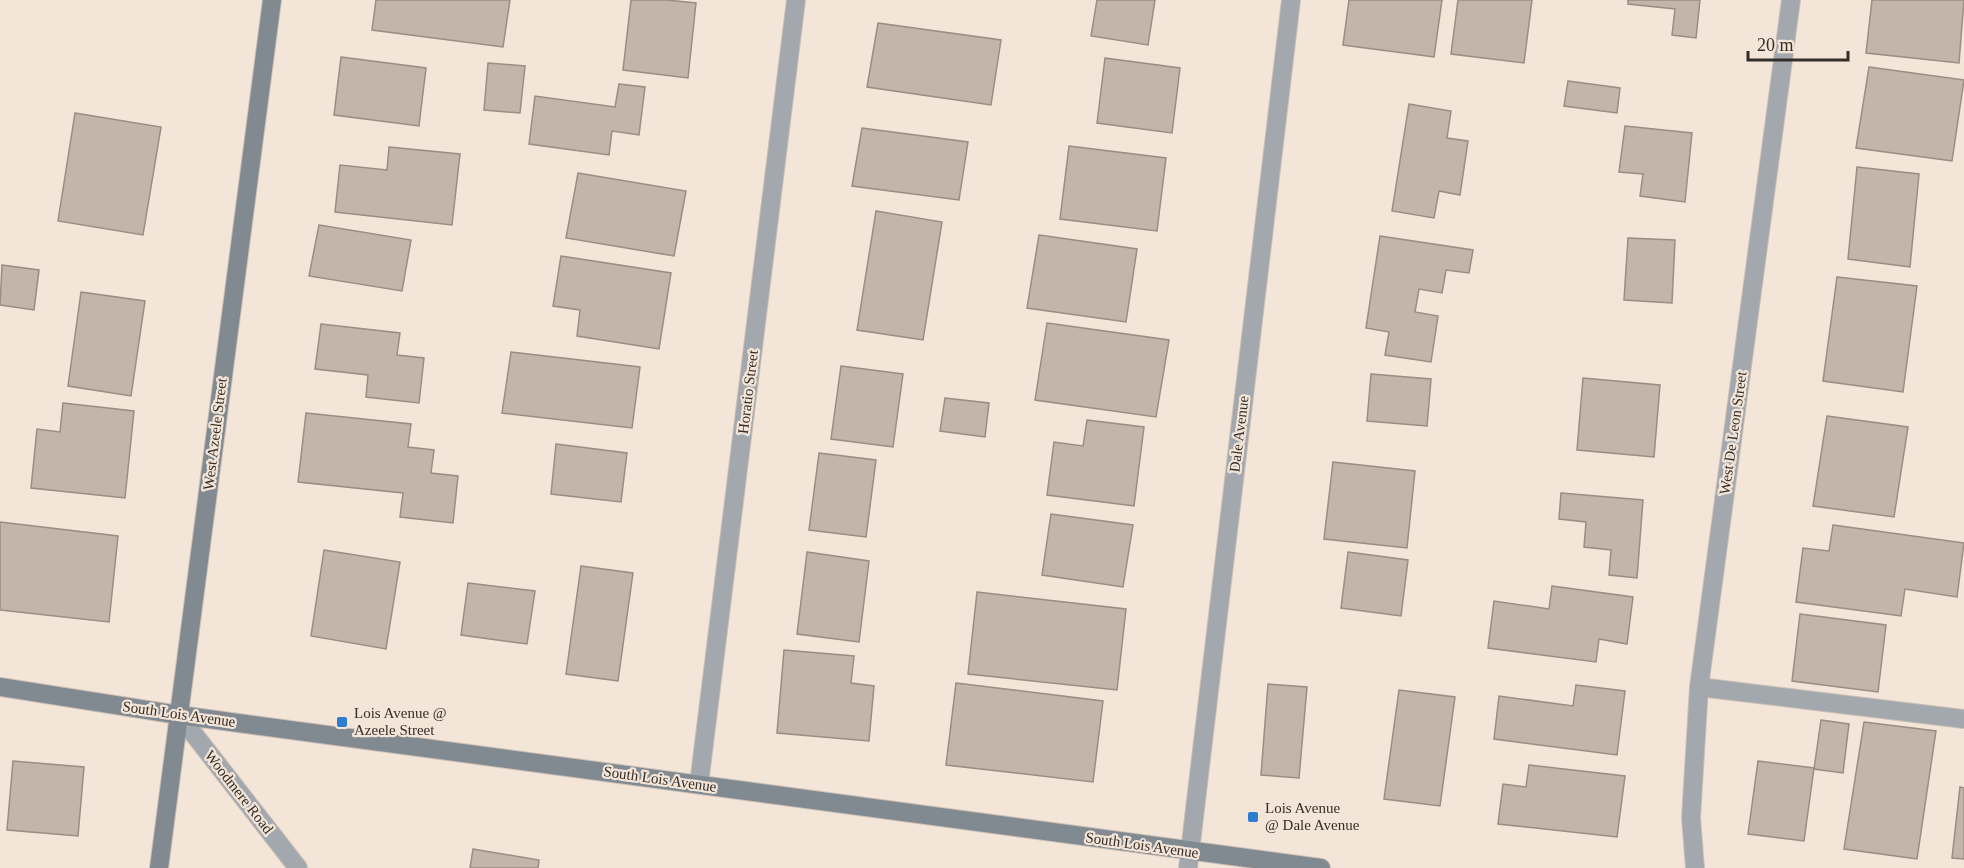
<svg xmlns="http://www.w3.org/2000/svg" width="1964" height="868" font-family="Georgia,serif">
  <rect width="100%" height="100%" fill="#f3e5d8"/>
  <g fill="#c3b5a9" stroke="#9a8d81" stroke-width="1.5">
    <polygon points="376,0 510,0 503,47 372,30"/>
    <polygon points="631,0 667,0 696,3 688,78 623,70"/>
    <polygon points="1097,0 1155,0 1148,45 1091,36"/>
    <polygon points="1349,0 1442,0 1434,57 1343,45"/>
    <polygon points="1458,0 1532,0 1524,63 1451,54"/>
    <polygon points="1628,0 1700,0 1696,38 1672,35 1675,9 1628,4"/>
    <polygon points="1872,0 1964,0 1959,63 1866,53"/>
    <polygon points="878,23 1001,40 991,105 867,87"/>
    <polygon points="341,57 426,68 419,126 334,115"/>
    <polygon points="1105,58 1180,68 1172,133 1097,123"/>
    <polygon points="488,63 525,66 520,113 484,110"/>
    <polygon points="1869,67 1964,80 1952,161 1856,148"/>
    <polygon points="1568,81 1620,88 1617,113 1564,106"/>
    <polygon points="619,84 645,87 639,135 612,131 609,155 529,144 535,96 615,107"/>
    <polygon points="1409,104 1451,111 1447,138 1468,141 1460,195 1439,191 1434,218 1392,211"/>
    <polygon points="75,113 161,127 143,235 58,221"/>
    <polygon points="1625,126 1692,133 1685,202 1640,196 1643,174 1619,172"/>
    <polygon points="862,128 968,142 959,200 852,186"/>
    <polygon points="1069,146 1166,158 1157,231 1060,219"/>
    <polygon points="389,147 460,154 452,225 335,212 340,165 387,170"/>
    <polygon points="1857,167 1919,174 1910,267 1848,259"/>
    <polygon points="578,173 686,191 674,256 566,238"/>
    <polygon points="876,211 942,222 923,340 857,330"/>
    <polygon points="319,225 411,240 402,291 309,276"/>
    <polygon points="1039,235 1137,249 1126,322 1027,308"/>
    <polygon points="1380,236 1473,250 1469,273 1446,270 1442,293 1419,289 1415,312 1438,316 1431,362 1385,355 1389,332 1366,328"/>
    <polygon points="1628,238 1675,240 1672,303 1624,300"/>
    <polygon points="561,256 671,273 659,349 577,336 580,310 553,306"/>
    <polygon points="2,265 39,270 34,310 0,305"/>
    <polygon points="1837,277 1917,286 1903,392 1823,381"/>
    <polygon points="81,292 145,301 131,396 68,386"/>
    <polygon points="1047,323 1169,340 1156,417 1035,400"/>
    <polygon points="321,324 400,333 397,355 424,358 419,403 366,397 368,375 315,369"/>
    <polygon points="511,352 640,367 632,428 502,413"/>
    <polygon points="841,366 903,374 893,447 831,439"/>
    <polygon points="1371,374 1431,379 1427,426 1367,421"/>
    <polygon points="1583,378 1660,385 1654,457 1577,450"/>
    <polygon points="945,398 989,403 985,437 940,431"/>
    <polygon points="63,403 134,411 125,498 31,488 37,429 60,432"/>
    <polygon points="306,413 411,424 408,447 434,450 431,473 458,476 453,523 400,517 403,493 298,482"/>
    <polygon points="1827,416 1908,427 1894,517 1813,506"/>
    <polygon points="1087,420 1144,427 1134,506 1047,495 1054,442 1083,446"/>
    <polygon points="556,444 627,453 621,502 551,494"/>
    <polygon points="819,453 876,460 866,537 809,530"/>
    <polygon points="1333,462 1415,471 1407,548 1324,539"/>
    <polygon points="1561,493 1643,500 1637,578 1609,575 1611,550 1584,547 1586,522 1559,519"/>
    <polygon points="1051,514 1133,525 1123,587 1042,575"/>
    <polygon points="0,522 118,536 109,622 0,610"/>
    <polygon points="1833,525 1964,543 1957,597 1905,589 1901,616 1796,602 1803,548 1829,551"/>
    <polygon points="324,550 400,562 386,649 311,636"/>
    <polygon points="807,552 869,561 859,642 797,634"/>
    <polygon points="1348,552 1408,560 1401,616 1341,608"/>
    <polygon points="581,566 633,573 618,681 566,674"/>
    <polygon points="468,583 535,591 527,644 461,635"/>
    <polygon points="1552,586 1633,597 1627,644 1599,639 1596,662 1488,648 1494,601 1549,609"/>
    <polygon points="977,592 1126,609 1117,690 968,674"/>
    <polygon points="1800,614 1886,625 1878,692 1792,681"/>
    <polygon points="784,650 854,656 851,683 874,686 869,741 777,733"/>
    <polygon points="956,683 1103,701 1093,782 946,765"/>
    <polygon points="1268,684 1307,687 1299,778 1261,775"/>
    <polygon points="1576,685 1625,691 1617,755 1494,739 1499,696 1573,706"/>
    <polygon points="1399,690 1455,697 1440,806 1384,799"/>
    <polygon points="1821,720 1849,724 1843,773 1814,769"/>
    <polygon points="1864,722 1936,731 1917,859 1844,849"/>
    <polygon points="13,761 84,767 78,836 7,830"/>
    <polygon points="1758,761 1814,768 1804,841 1748,834"/>
    <polygon points="1529,765 1625,776 1617,837 1498,824 1503,784 1526,787"/>
    <polygon points="1960,787 1964,788 1964,859 1952,858"/>
    <polygon points="473,849 539,860 538,868 470,868"/>
  </g>
  <g fill="none" stroke-linecap="round" stroke-linejoin="round">
    <g stroke="#cdc0b5" stroke-width="20">
      <polyline id="lane" points="1699,687 1964,719"/>
    </g>
    <g stroke="#cdc0b5" stroke-width="20">
      <g id="street">
        <polyline points="179,715 298,868"/>
        <polyline points="699,784 796,0"/>
        <polyline points="1188,868 1291,0"/>
        <polyline points="1695,868 1691,818 1699,687 1791,0"/>
      </g>
    </g>
    <g stroke="#cdc0b5" stroke-width="20">
      <g id="secondary">
        <polyline points="0,687 179,715 1321,868"/>
        <polyline points="159,868 272,0"/>
      </g>
    </g>
    <use href="#lane" stroke="#a2a8ae" stroke-width="18"/>
    <use href="#street" stroke="#a2a8ae" stroke-width="18"/>
    <use href="#secondary" stroke="#818991" stroke-width="18"/>
  </g>
  <g fill="#2f7ece" stroke="#f3e5d8" stroke-width="2">
    <rect x="336" y="716" width="12" height="12" rx="3"/>
    <rect x="1247" y="811" width="12" height="12" rx="3"/>
  </g>
  <g text-anchor="middle" stroke-width="4.5" stroke-linejoin="round" paint-order="stroke">
    <g font-size="15" fill="#342e29" stroke="#f3e5d8">
      <text transform="translate(748 392) rotate(-83)" y="5">Horatio Street</text>
      <text transform="translate(1733 433) rotate(-82)" y="5">West De Leon Street</text>
      <text transform="translate(215 434) rotate(-83)" y="5">West Azeele Street</text>
      <text transform="translate(1239 434) rotate(-83)" y="5">Dale Avenue</text>
      <text transform="translate(179 714) rotate(8)" y="5">South Lois Avenue</text>
      <text transform="translate(660 779) rotate(8)" y="5">South Lois Avenue</text>
      <text transform="translate(239 792) rotate(52)" y="5">Woodmere Road</text>
      <text transform="translate(1142 845) rotate(8)" y="5">South Lois Avenue</text>
    </g>
    <g font-size="15" fill="#342e29" stroke="#f3e5d8" text-anchor="start">
      <text x="354" y="718">Lois Avenue @<tspan x="354" dy="17">Azeele Street</tspan></text>
      <text x="1265" y="813">Lois Avenue<tspan x="1265" dy="17">@ Dale Avenue</tspan></text>
    </g>
  </g>
  <path d="M1748 51v9h100v-9" fill="none" stroke="#342e29" stroke-width="3"/>
  <text x="1757" y="51" font-size="18" fill="#342e29" stroke="#f3e5d8" stroke-width="4.5" paint-order="stroke">20 m</text>
</svg>
